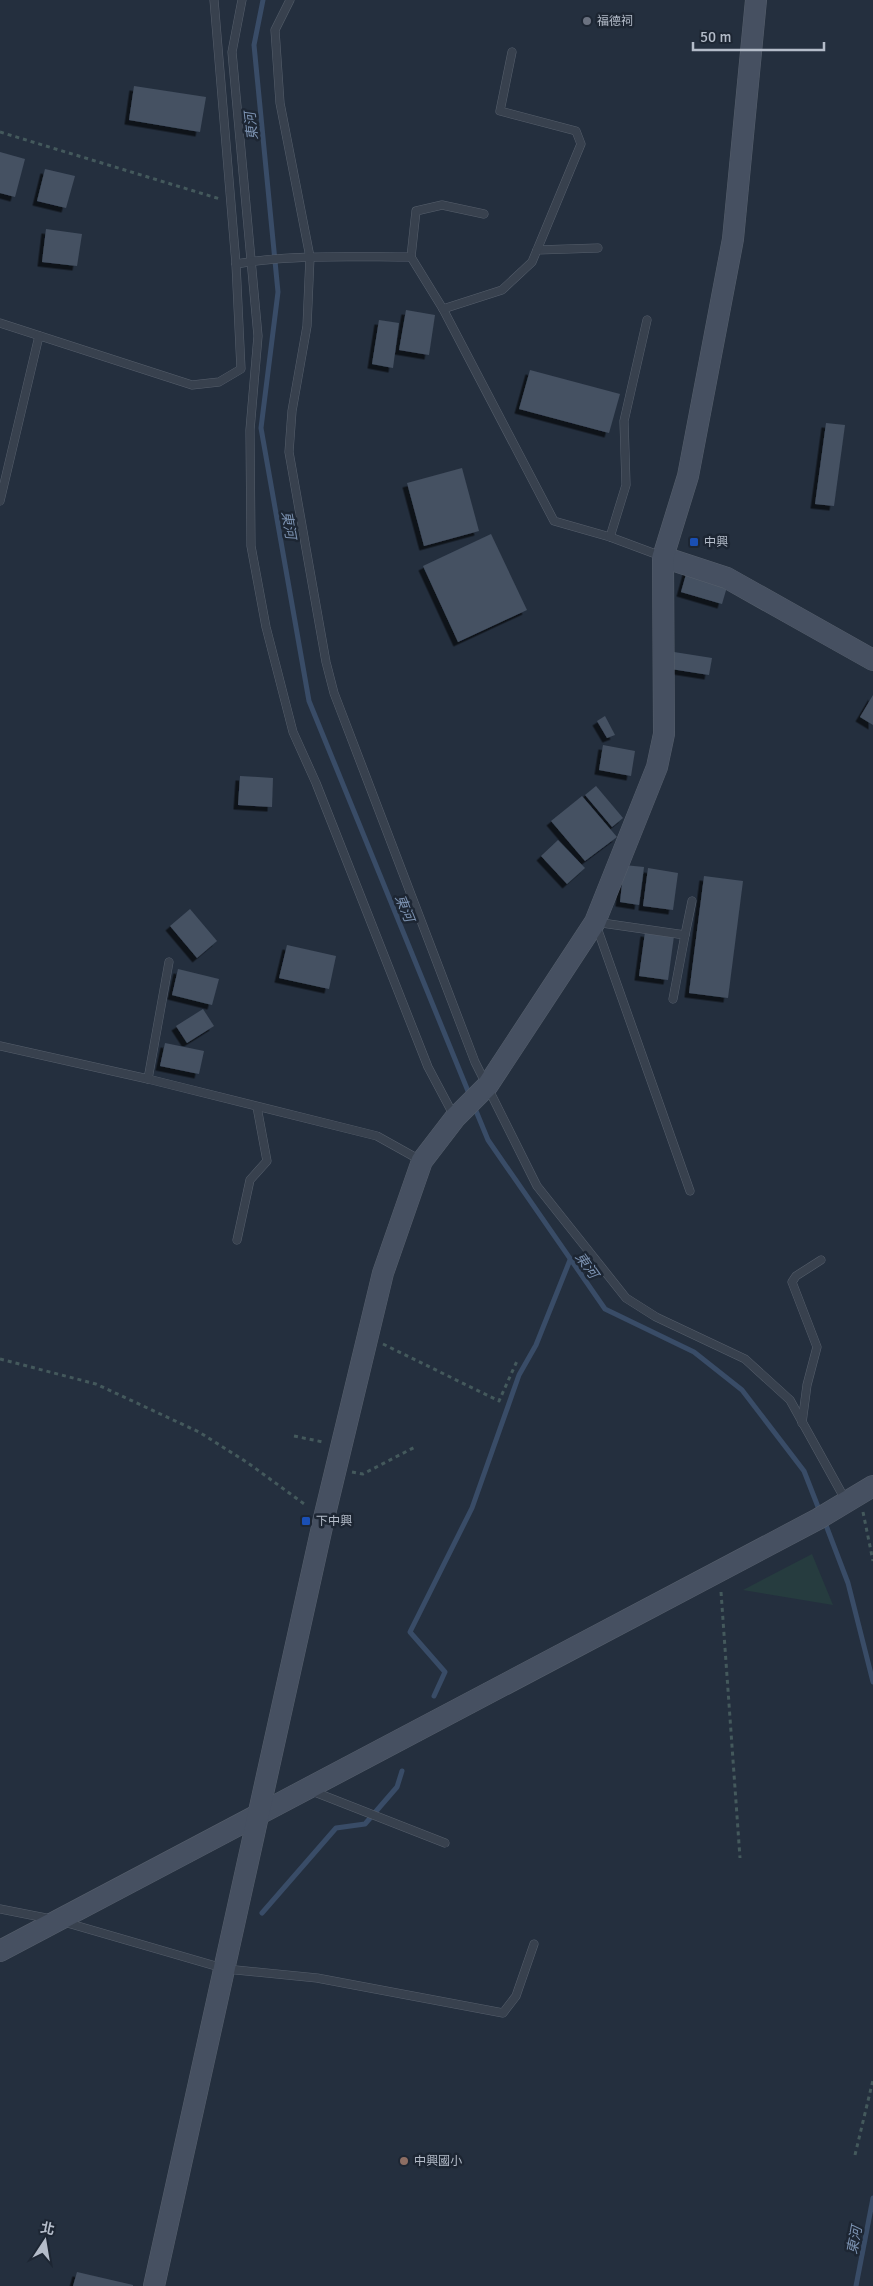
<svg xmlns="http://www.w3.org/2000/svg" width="873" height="2286" font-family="Signika,'Noto Sans TC',sans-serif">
  <defs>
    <filter id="shadow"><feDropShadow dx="-4.5" dy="4.5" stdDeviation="0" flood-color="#0009"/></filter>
  </defs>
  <rect width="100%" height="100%" fill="#242f3e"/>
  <polygon fill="#263c3f" points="812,1554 833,1605 743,1590"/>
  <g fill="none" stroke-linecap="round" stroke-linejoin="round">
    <g stroke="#394c67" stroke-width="5">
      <polyline points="263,0 254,45 278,292 261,428 309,701 470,1096"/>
      <polyline points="474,1106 488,1140 605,1309 694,1352 742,1390 804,1471 820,1512"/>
      <polyline points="824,1520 848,1583 873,1682"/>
      <polyline points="434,1696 445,1672 410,1632 472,1508 519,1375 536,1345 570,1260"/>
      <polyline points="262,1913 336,1828 365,1824 397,1787 402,1771"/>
      <polyline points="856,2286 873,2198"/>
    </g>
  </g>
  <g fill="#455162" filter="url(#shadow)">
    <polygon points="134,86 206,97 200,132 129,120"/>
    <polygon points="0,152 25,159 15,197 0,193"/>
    <polygon points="45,169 75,176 66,208 37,201"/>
    <polygon points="46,229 82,234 77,266 42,262"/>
    <polygon points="406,310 435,315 429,355 399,350"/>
    <polygon points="379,320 399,323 393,368 372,364"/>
    <polygon points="530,370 620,394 609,433 519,409"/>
    <polygon points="826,423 845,425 834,506 815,504"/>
    <polygon points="462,468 479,531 424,546 407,483"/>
    <polygon points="491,534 527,610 458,642 423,566"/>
    <polygon points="688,567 729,580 722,604 681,592"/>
    <polygon points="674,652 712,658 709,675 671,669"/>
    <polygon points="873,695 873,725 860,717"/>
    <polygon points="605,716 615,735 607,738 597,721"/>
    <polygon points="603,745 635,751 631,776 599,770"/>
    <polygon points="240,776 273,778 272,807 238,805"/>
    <polygon points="596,786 623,818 612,827 585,795"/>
    <polygon points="582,796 617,837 585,861 551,821"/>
    <polygon points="558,840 585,868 567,884 541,856"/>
    <polygon points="624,865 644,867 639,905 620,902"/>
    <polygon points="648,868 678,873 673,910 643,906"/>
    <polygon points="704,876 743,881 728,998 689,993"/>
    <polygon points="190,909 217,941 197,958 170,926"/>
    <polygon points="645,932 674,936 668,980 639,976"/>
    <polygon points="287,945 336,956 329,989 279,978"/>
    <polygon points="178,969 219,979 212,1005 172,995"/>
    <polygon points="203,1009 214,1026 187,1043 176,1026"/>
    <polygon points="165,1043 204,1051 199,1074 160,1066"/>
    <polygon points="77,2272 133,2285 133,2286 73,2286"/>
  </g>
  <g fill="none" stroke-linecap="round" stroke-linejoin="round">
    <g stroke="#565f6c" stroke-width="9">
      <g id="lane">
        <polyline points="242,0 232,52 258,336 250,430 251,546 266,627 293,732 316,783 428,1067 454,1116"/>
        <polyline points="290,0 275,30 280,103 310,257 307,326 292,411 289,452 326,662 334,693 475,1062 537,1186 626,1298 656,1317 745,1359 790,1400 846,1501"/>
        <polyline points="537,250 598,248"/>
        <polyline points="411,257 416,211 442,205 484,214"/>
        <path d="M236,264C290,254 355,257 411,257L443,309L554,521L610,537L661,556"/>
        <polyline points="443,309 502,290 532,262 581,144 576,131 500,111 512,52"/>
        <polyline points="0,323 192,385 219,382 241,369 236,264 214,0"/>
        <polyline points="0,501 39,336"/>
        <polyline points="610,537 626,485 624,421 647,320"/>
        <polyline points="685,935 692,901"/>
        <polyline points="673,999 685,935 595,922 690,1191"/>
        <polyline points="0,1046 148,1079 377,1136 420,1160"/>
        <polyline points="148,1079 169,962"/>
        <polyline points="237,1240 250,1180 267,1161 257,1107"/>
        <polyline points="802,1423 807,1385 817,1347 792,1282 796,1276 821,1260"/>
        <polyline points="312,1791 445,1843"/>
        <polyline points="0,1909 51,1919"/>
        <polyline points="64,1922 226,1969 317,1978 503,2013 516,1996 534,1944"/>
      </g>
    </g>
    <g stroke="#565f6c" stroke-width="22">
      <g id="secondary">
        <polyline points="663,557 727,578 873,660"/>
        <polyline points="0,1951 818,1519 873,1486"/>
        <polyline points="154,2286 324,1518 383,1273 422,1161 455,1118 488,1085 595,922 657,767 664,734 663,557 688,476 733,239 756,0"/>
      </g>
    </g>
    <g stroke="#44595c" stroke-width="3" stroke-dasharray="4 4" stroke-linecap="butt">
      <polyline points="0,132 220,199"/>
      <polyline points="383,1344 499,1401 517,1361"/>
      <polyline points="0,1359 96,1384 199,1432 248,1463 307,1506"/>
      <polyline points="294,1436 323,1442"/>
      <polyline points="352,1472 363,1474 415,1447"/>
      <polyline points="863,1512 873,1561"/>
      <polyline points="721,1592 740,1858"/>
      <polyline points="855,2155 873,2080"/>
    </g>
    <use href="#lane" stroke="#38414e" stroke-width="8"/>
    <use href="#secondary" stroke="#465061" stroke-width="21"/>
  </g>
  <circle fill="#6b7280" stroke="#1d2633" stroke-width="2" cx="587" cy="21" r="5"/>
  <g fill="#1a4fb4" stroke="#1d2633" stroke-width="2">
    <rect x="689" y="537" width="10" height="10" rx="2.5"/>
    <rect x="301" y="1516" width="10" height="10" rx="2.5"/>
  </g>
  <circle fill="#8d6e63" stroke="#1d2633" stroke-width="2" cx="404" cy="2161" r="5"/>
  <g text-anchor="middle" stroke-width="5" stroke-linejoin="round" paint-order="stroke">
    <g font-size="12" fill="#b4bcc9" stroke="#1d2633" text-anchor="start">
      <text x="597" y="25">福德祠</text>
      <text x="704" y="546">中興</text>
      <text x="316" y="1525">下中興</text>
      <text x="414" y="2165">中興國小</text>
    </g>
    <g font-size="14" font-style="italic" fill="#7c92b1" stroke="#1d2633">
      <text transform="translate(251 126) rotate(-96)" y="5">東河</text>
      <text transform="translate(289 525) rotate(80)" y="5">東河</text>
      <text transform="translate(405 908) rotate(68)" y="5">東河</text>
      <text transform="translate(587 1265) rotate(55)" y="5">東河</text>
      <text transform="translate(854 2240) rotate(-79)" y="5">東河</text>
    </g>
  </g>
  <g transform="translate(45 2241) rotate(12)" stroke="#1d2633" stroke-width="4" paint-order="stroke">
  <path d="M0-4L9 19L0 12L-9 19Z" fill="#b4bcc9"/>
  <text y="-8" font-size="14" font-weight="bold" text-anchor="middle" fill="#b4bcc9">北</text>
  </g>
  <path d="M693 42v8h131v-8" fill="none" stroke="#b4bcc9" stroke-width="2.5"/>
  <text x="700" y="42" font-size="15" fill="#b4bcc9" stroke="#1d2633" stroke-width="4" paint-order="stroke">50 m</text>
</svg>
